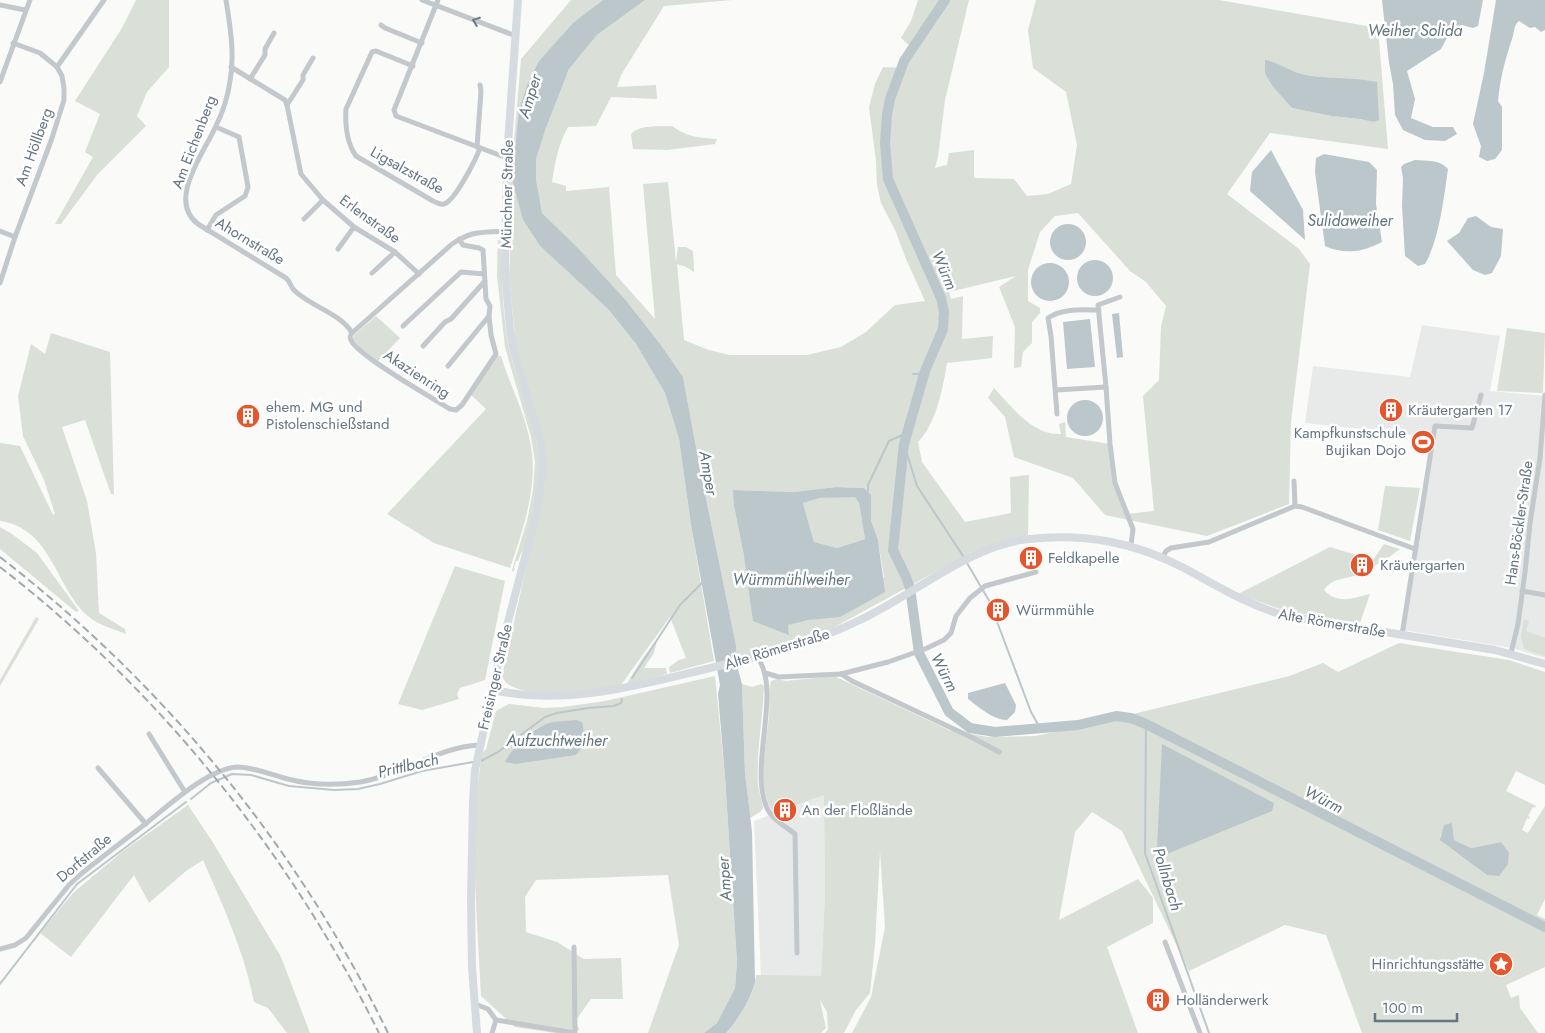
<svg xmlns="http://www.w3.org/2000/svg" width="1545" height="1033" font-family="Jost,sans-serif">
  <rect width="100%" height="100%" fill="#fafaf8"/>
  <g fill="#e8e9e9">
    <polygon points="1422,325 1500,336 1490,391 1545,396 1545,658 1512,648 1403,630 1433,437 1305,423 1313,366 1410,377"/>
    <polygon points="824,794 825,895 821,976 761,976 754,821"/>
  </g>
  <g fill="#dadfd7" fill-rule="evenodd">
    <polygon points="136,0 169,0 169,67 147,92 137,116 146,126 97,175 61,224 55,224 93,157 85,152 100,114 75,101 122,28"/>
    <path d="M571,0H603L573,24L539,61L523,220L540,246L608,309L636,344L665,393L679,439L691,525L714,661L670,673L669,667L679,660L686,658L670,617L621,685C598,689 511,704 502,676L545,483V445L516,348L509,274L511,238L510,189L521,59Z"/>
    <path d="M645,0H732L664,6L621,75L617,87L656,85L657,99L611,97L596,126L568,127C558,145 555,162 552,182L566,186V191L609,187L616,275L655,319L643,184L668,182L676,262L678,247H686L693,251L694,272L686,267L677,264L684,340L709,350L730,355H807L841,347L866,332L895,305L925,301L906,259L896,232L881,203L877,185L876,161L869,107L875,84L883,67L902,68L904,61L913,49L901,38L911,21L918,0H969L945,100L938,157L935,168L947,165L949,153L974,150V178L1014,179L1027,196L1048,194L1071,184L1077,145L1066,92L1033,68L1028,30L1036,0H1219L1378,28L1388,149L1270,133L1227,194L1299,249L1310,264L1291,422L1289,504L1207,536L1105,515L1073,478L1014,457L1005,417L988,398L994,388C1011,406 1033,436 1061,434L1059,424L1065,422L1066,437L1110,444L1115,483L1127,514L1154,511L1143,396L1159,380L1161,327L1166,306L1146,282L1130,271L1078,213L1055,216L1040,232L1028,270V301L1040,308V313L1032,322V343L1023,352L1021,367L1014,368L1015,327L999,287L1016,276L949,292L951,299L963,296L962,339L993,336L992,358L947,363C943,388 936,424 918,442L922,462L965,522L1011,513L1010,477L1029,475L1028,535L972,552L831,629L771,650L736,657V645L700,469L683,377L661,345L624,298L578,248L542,213L536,179V159L546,128L569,69L597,35ZM1265,61C1280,63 1291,72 1306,75C1327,78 1349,79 1370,81L1373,122L1360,119L1331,116L1292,108L1273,87L1265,74ZM836,487L864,488L871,499V520L878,540L884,577L809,620L787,625L789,635L744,556L734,506V490L794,492Z"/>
    <path d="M672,126C688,137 698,138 717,139L715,144L667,150L633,149L631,134C640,124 659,127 672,126Z"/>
    <path d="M498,236L501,242C502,280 502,319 511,356C520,392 539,428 539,466C540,492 533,523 524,548C522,552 519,556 518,561H516L514,568L515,569L513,572L512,570L527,521L533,490L535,462L531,437L505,347L497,276Z"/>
    <polygon points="376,316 400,338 378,361 361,348 353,339 354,335"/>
    <polygon points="1507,328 1545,333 1543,393 1497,391"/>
    <path d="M51,333L110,352L114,494H111L85,420L62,427L87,501L96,553L99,613L125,629L126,634C114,629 98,625 88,616C55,587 52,528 0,521V443L20,446L53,515L55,514L44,480L23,436L18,396L31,344L45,354Z"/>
    <path d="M497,356H501C510,386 526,414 531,447C538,487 523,530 510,568L434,543L387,514L486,409L471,395Z"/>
    <polygon points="1385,486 1420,488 1410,541 1378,530"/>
    <polygon points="855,496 859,503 865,539 837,548 814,542 803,503 820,498"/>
    <polygon points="0,527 12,534 37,553 79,611 76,612 0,549"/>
    <path d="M1384,544L1400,549C1387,559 1374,567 1359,574C1345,580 1333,577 1324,590C1338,605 1352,598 1370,594L1360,623L1285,611L1238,594L1330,547L1373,560Z"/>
    <polygon points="455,566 505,581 485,680 460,688 457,694 459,699 422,710 398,704"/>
    <polygon points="36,617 39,619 0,686 0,680"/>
    <polygon points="1524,619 1529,621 1526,631 1545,638 1545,656 1524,649 1521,636"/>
    <polygon points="657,640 654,653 644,668 666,668 667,674 626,685 642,659"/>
    <path d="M1399,643L1509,660L1545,672V785L1516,771L1506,791L1536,806L1535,808L1533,807L1528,816L1530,817L1529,819L1527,818L1522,830L1528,833L1545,806V899L1537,915L1545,919V967L1506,985L1511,998L1519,995L1520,1008L1538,1033H1362L1326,935L1285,925L1189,971L1122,831L1092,812L1075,832L1059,920L1138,879L1153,898V923L1107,947L1138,1033H852L871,997L885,927L880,851L875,944L870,993L856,1010L844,1033H825L828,1029L827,1012L820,1000L826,1028L821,1033H726C740,1017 754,996 756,975L821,976L825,895L824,795L773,813C756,784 766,747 769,716C770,704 768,692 771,681L777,679L786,681L834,676L949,730L988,737L1036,736L1125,716L1289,676L1323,663L1338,672ZM1452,824L1454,840L1471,848L1501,842L1487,875L1440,836Z"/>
    <path d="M715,676L725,777L737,962L735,988L717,1023L704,1033H648L679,945L668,875L536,880L525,897L526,932L557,942L584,959L621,958L623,999H591L576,1020L579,1030L566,1033H555L515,1027L481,996C477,916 469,833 482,753L486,749L496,711L509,704L544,708L563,707L605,701Z"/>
    <path d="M742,684L752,687L761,684L764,686C763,719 756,752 758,785C759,793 762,800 763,808L760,812L750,818L745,773Z"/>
    <path d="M188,805L212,841L281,957L310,1033H287L268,1008L254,1002C245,953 223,906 203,860L186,871L149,903L134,875L71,957L40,933L73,893L122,852Z"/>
  </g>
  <g fill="#bbc7cb" fill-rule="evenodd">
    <path d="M603,0H645L597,35L569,69L546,128L536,159V179L542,213L578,248L624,298L661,345L683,377L700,469L736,645V662L742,684L745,773L752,832L755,982C750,1001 739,1018 726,1033H704L717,1023L735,988L737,962L725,777L718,694L720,685L691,525L679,439L665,393L636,344L608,309L540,246L523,220L512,179L519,111L527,85L539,61L573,23Z"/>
    <polygon points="1382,0 1483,0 1478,26 1473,28 1462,25 1449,34 1441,49 1407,71 1415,99 1411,118 1433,127 1453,127 1457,134 1445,141 1425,140 1403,130 1395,115 1393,84 1389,63"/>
    <path d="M1496,0H1545V30L1541,32L1535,27L1530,28L1519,21C1513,26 1515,31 1512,39C1505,60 1500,79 1498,101L1502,107V150L1495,159L1487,161L1479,157L1481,146L1473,124L1484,73Z"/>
    <path d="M1265,60C1280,63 1291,72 1306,75C1329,79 1353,77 1377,82L1379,120L1373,122L1360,119L1331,116L1292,108L1273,87L1265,74Z"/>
    <polygon points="1271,150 1303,210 1305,240 1250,191 1252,172"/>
    <path d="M1324,154L1369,162L1377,170L1376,204L1382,242C1363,252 1345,255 1325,246L1315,172L1316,158Z"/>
    <path d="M1415,160C1427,161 1439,159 1448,169C1444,197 1439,240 1425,264L1418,266L1405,256L1402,206L1403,178L1401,167L1404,164Z"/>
    <polygon points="1476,216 1491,227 1503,229 1501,256 1492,273 1485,275 1473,270 1447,241 1459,233 1468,218"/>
    <circle cx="1068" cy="242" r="18"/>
    <circle cx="1095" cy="278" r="18"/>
    <circle cx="1050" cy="282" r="19"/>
    <polygon points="1119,313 1123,357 1117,358 1112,314"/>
    <polygon points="1090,319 1095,367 1067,369 1063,322"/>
    <circle cx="1085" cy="418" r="18"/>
    <path d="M836,487L864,488L871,495V520L878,540L885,592L840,617L809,620L788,625L789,635L753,621L744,556L734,506L733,490L794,492ZM855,497L859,503L865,539L837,548L814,542L803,503L820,498Z"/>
    <path d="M1005,683L1016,705L1015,712L1007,720C993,720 979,707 968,699V693Z"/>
    <path d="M576,720L582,722C585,734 585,746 576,755L515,764L505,762C511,748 537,725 553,722C560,721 569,721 576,720Z"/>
    <polygon points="1162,744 1274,803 1272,811 1167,854 1157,847"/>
    <polygon points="1452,823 1454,840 1471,848 1501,842 1509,853 1508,864 1499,876 1487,875 1440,840 1444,825"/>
  </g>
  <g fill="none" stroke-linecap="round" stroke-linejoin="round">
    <g stroke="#bbc7cb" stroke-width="2">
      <polyline points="913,374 924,374"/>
      <polyline points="904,444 917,486 965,559"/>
      <polyline points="868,491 868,485 889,441 907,433"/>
      <polyline points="967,563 991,604"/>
      <polyline points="996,619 1031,712 1040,728"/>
      <polyline points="632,678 680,605 703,582"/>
      <polyline points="1146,724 1145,853 1209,1033"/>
      <polyline points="481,761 498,752 545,717 557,713 588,708 614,706 621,703 622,699"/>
      <polyline points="191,799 211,783 232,774 251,775 289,786 334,790 358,789 380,784 422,771 473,762"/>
      <polyline points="0,984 77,884 186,802"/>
    </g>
    <polyline stroke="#bbc7cb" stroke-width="10" points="945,0 904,61 890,99 887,115 885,143 888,179 941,298 944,312 943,329 925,371 904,444 893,550 906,577 910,588 919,653 949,712 970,728 995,732 1078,725 1116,716 1131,718 1146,724 1545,927"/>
    <g stroke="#c3c8cc" stroke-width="5">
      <path d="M226,0C230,25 235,55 230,81C228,96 222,114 215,128C203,154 167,201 198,224L286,278C291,282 290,287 295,291C310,306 342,314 352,333"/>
      <polyline points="422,0 516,36"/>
      <polyline points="438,0 394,110 396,116 507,158"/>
      <polyline points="0,5 25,10"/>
      <polyline points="381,25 385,28 422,43"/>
      <path d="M413,66L376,51L372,52L346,109C345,125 347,143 356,156L433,201C436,202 440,205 444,204C455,201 476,159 480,148"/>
      <polyline points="57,67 104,0"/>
      <polyline points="231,67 285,100 287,105 301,174 323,200 354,227 395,252 419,274"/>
      <polyline points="250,79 265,55 265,49 274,33"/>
      <polyline points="0,82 30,0"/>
      <polyline points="287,105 303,80 303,75 313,58"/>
      <polyline points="477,147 481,91 480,85"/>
      <polyline points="304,219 323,200"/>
      <polyline points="207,230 216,215 245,196 248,187 239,137 216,127"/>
      <polyline points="0,231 15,237"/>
      <path d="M459,239L463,245L479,248L483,250L486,299L490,306L489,316L491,335L496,354L462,405L456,410L450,409C432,398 357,355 351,340C349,336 350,337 352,333L452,244C473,230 481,233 505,231"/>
      <polyline points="338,249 354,227"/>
      <polyline points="372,273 395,252"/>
      <polyline points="0,283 15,237 51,141 64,100 64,88 62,76 57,67 40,53 13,43"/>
      <polyline points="1120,297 1098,305 1106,387 1110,444 1115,483 1133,529 1131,545"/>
      <polyline points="403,326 461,272 484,274"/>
      <polyline points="423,346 445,322 451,319 485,281"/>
      <polyline points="448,366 489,316"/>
      <polyline points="1056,390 1106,387"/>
      <path d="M1057,414L1051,336L1048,318C1062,308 1082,310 1099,310"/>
      <polyline points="1294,481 1295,506"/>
      <polyline points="1162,558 1166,551 1171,548 1209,542 1295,506 1302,507 1415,549"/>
      <polyline points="1522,591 1545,595"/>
      <polyline points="1402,635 1435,426 1472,428 1481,395"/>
      <polyline points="1511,653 1518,624 1525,572 1530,523 1540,458 1545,395"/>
      <path d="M757,657C783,690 748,766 767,808C771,818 786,827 795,834L797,953"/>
      <polyline points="765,673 779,677 841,674 888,662 925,649 944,640 951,633 956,616 970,598 985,586 1036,572"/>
      <polyline points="841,674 852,681 973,738 999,752"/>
      <polyline points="149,734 185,792"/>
      <polyline points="98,768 146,824"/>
      <polyline points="1165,942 1200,1033"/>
      <path d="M0,949L15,945L26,938L69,885L81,874C102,857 123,841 144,825C167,807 207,769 237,767C255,767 274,776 292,780C313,785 339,785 360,782C401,775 438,747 479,745"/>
      <polyline points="475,1004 488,1009 496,1020 575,1033 574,947"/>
      <polyline points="492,1033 496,1020"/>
    </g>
    <g stroke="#d6dbdf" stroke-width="8">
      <path d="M493,690C565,706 636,686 706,669C760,656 812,644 862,619C915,594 970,545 1029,539C1085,533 1134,542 1184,568C1218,586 1249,606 1287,616L1495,650L1545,664"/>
      <polyline points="477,1033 472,967 471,901 473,801 475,770 505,633 537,512 543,467 541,443 514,352 510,329 505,272 507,158 518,0"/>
    </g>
    <g stroke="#a2aab0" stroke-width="2" stroke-dasharray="8 4" stroke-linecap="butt">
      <path d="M0,557C164,684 297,846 388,1033"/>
      <path d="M0,567C160,691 289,852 379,1033"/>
    </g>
  </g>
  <defs><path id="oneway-chevron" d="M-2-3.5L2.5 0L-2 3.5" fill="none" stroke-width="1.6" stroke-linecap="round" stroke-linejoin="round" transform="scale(1.25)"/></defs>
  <use stroke="#6a7a87" href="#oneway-chevron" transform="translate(476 21) rotate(-159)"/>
  <defs>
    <g id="building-disc" transform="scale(1.25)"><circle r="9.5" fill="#e4572e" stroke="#fff"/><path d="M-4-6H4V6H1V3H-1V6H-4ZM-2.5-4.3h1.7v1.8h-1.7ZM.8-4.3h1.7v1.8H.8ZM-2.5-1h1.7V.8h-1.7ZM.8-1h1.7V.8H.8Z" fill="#fff"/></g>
    <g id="stadium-disc" transform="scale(1.25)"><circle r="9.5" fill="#e4572e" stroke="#fff"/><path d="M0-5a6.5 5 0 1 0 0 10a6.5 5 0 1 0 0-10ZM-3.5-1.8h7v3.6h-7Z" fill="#fff"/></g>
    <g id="sight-disc" transform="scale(1.25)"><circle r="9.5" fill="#e4572e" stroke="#fff"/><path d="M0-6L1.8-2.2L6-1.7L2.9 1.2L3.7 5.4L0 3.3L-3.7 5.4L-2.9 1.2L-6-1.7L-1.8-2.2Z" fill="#fff"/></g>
  </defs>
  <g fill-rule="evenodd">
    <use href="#building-disc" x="1391" y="410"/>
    <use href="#building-disc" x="248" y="416"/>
    <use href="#stadium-disc" x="1423" y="442"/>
    <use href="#building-disc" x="1031" y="558"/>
    <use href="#building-disc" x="1362" y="565"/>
    <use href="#building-disc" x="998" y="610"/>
    <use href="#building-disc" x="785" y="810"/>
    <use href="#sight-disc" x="1501" y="964"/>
    <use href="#building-disc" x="1158" y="1000"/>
  </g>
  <g text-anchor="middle" stroke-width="5" stroke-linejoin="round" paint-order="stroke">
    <g font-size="15" fill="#657683" stroke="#fff">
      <text transform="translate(194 142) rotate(-69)" y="5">Am Eichenberg</text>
      <text transform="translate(34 147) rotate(-70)" y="5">Am Höllberg</text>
      <text transform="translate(407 170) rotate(29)" y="5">Ligsalzstraße</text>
      <text transform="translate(507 194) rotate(-89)" y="5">Münchner Straße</text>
      <text transform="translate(370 219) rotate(36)" y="5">Erlenstraße</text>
      <text transform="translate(250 241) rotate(31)" y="5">Ahornstraße</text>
      <text transform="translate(417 374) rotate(33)" y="5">Akazienring</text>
      <text transform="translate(1519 523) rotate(-82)" y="5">Hans-Böckler-Straße</text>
      <text transform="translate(1332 623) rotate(10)" y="5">Alte Römerstraße</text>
      <text transform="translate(777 649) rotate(-17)" y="5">Alte Römerstraße</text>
      <text transform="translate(495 677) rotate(-77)" y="5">Freisinger Straße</text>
      <text transform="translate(84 858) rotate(-40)" y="5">Dorfstraße</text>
    </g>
    <g font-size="15" fill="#657683" stroke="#fff" text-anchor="start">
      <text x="266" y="412">ehem. MG und<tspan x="266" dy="17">Pistolenschießstand</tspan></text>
      <text x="1408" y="415">Kräutergarten 17</text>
      <text x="1406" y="438" text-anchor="end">Kampfkunstschule<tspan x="1406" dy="17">Bujikan Dojo</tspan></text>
      <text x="1048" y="563">Feldkapelle</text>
      <text x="1380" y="570">Kräutergarten</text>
      <text x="1016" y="615">Würmmühle</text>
      <text x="802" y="815">An der Floßlände</text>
      <text x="1484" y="969" text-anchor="end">Hinrichtungsstätte</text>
      <text x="1176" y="1005">Holländerwerk</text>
    </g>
    <g font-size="16" font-style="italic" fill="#60757c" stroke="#fff">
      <text x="1415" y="36">Weiher Solida</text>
      <text transform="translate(529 96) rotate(-73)" y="6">Amper</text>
      <text x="1350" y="226">Sulidaweiher</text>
      <text transform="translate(945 270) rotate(67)" y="6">Würm</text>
      <text transform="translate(709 473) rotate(80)" y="6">Amper</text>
      <text x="791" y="585">Würmmühlweiher</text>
      <text transform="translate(945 672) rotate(63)" y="6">Würm</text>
      <text x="557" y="746">Aufzuchtweiher</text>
      <text transform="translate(408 765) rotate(-13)" y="6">Prittlbach</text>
      <text transform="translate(1324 799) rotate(27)" y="6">Würm</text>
      <text transform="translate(724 879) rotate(-94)" y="6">Amper</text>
      <text transform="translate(1168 879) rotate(73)" y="6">Pollnbach</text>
    </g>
  </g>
  <path d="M1375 1013v8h82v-8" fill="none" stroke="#657683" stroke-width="2.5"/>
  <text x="1382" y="1013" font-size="15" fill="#657683" stroke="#ffffff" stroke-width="4" paint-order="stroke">100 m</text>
</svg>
